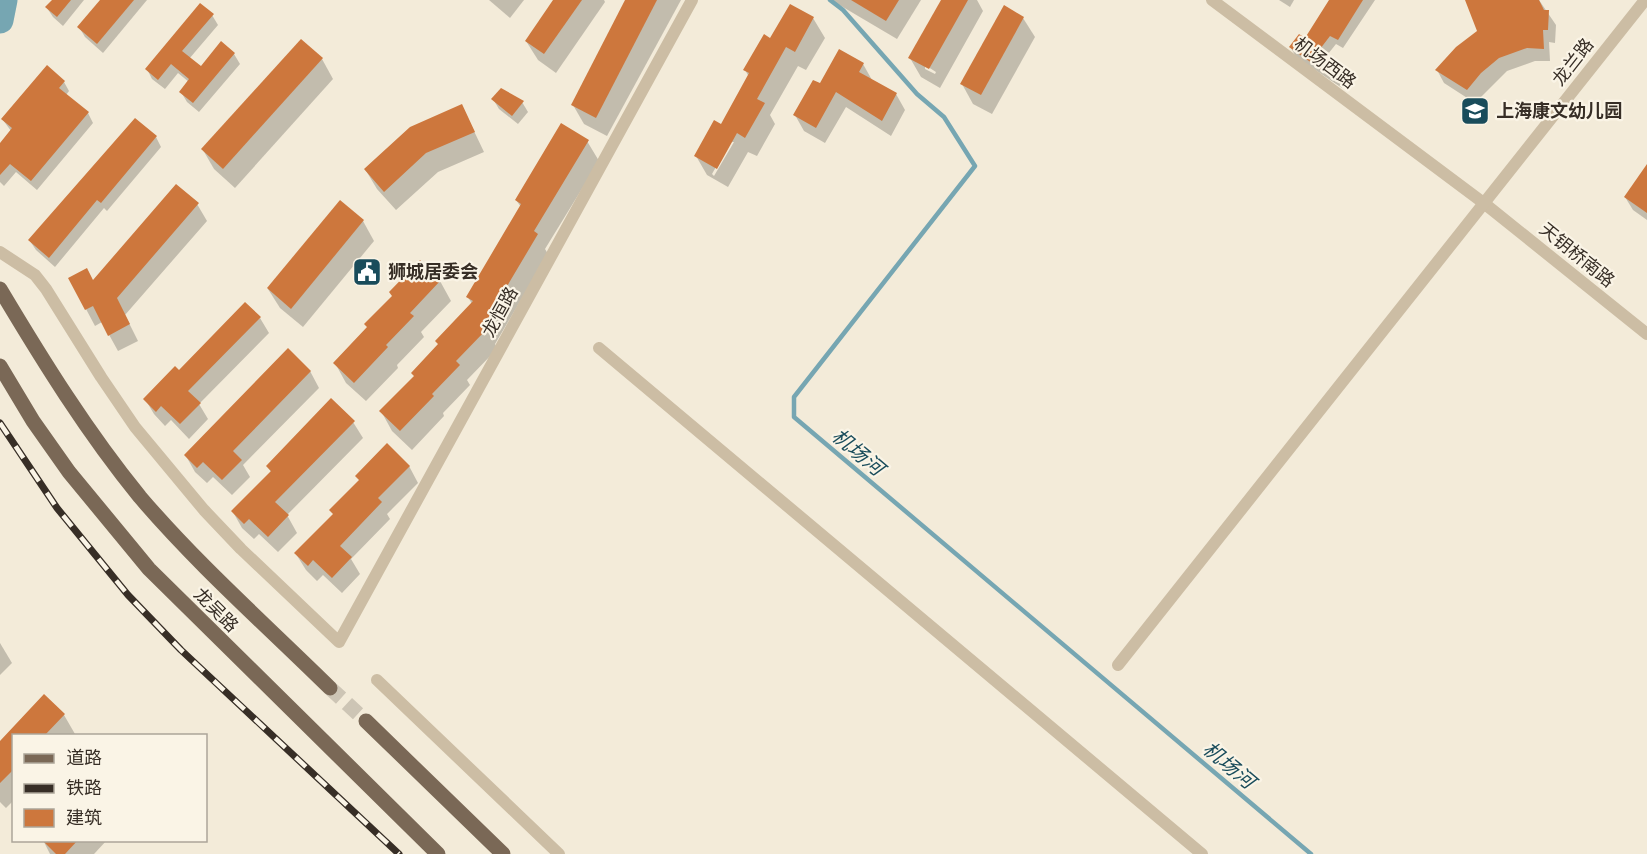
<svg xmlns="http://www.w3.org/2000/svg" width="1647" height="854" font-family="Roboto,'Noto Sans SC',sans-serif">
  <rect width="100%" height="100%" fill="#f3ebd9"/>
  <g fill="#0003" fill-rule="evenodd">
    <polygon points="54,0 84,0 63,26 53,17 47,8"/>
    <polygon points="102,0 147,0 103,53 85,37 79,27"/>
    <polygon points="489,0 524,0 510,18"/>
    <polygon points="555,0 604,0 605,2 556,73 538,60 526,41"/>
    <polygon points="630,0 681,0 607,136 584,124 573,105"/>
    <polygon points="831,0 921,0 897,39"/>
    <path d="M942,0H977L983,11L940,88L921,77L910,58ZM925,65L936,72L935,74L925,69Z"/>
    <polygon points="1279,0 1294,0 1290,7"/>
    <polygon points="1332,0 1375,0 1343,48 1336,44 1324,59 1341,73 1346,82 1342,88 1296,57 1291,48 1305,40"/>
    <polygon points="1470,0 1539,0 1556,25 1555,43 1549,42 1550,61 1535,61 1507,71 1475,103 1444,83 1437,70 1479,32"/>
    <path d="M790,6L813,18L825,38L806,70L798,66L770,115L775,124L757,156L748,152L728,187L707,175L696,156L721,126L749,77L745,70L771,40ZM730,142H734L714,176L712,174Z"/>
    <polygon points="212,15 218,25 189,59 201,68 222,44 234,54 240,64 199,112 187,102 181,92 189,82 178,73 165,89 152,79 147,69"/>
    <polygon points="1023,18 1035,37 992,114 973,104 962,84"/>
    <polygon points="301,41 322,59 333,79 235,188 214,169 203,150"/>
    <polygon points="863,64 872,80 896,94 905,110 891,136 846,107 825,143 804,131 795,115 821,85"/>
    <polygon points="64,82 69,91 66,95 88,113 93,123 37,190 16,172 4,186 0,182 0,145 11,131 3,120"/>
    <polygon points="493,99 522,102 528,112 518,124 499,109"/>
    <polygon points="462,106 484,152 438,172 396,210 377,189 365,169"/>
    <polygon points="156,137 161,147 107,211 104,208 55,267 36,250 30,241"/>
    <polygon points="587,141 599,161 545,249 548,254 495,344 497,349 467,380 470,385 443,413 444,416 412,450 392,431 381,411 415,377 472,304 468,297 521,207 516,200"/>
    <polygon points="1647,167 1647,220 1633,210 1625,197"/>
    <polygon points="340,202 363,221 374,241 303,327 280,308 268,289"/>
    <polygon points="197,204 207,221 125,315 138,341 118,351 102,322 95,326 86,309 93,282"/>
    <polygon points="440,281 451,301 421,332 424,337 397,365 398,368 366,401 346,383 335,363 368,328"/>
    <polygon points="260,318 269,333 199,404 208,419 189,439 171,420 165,426 154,414 145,399 179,372"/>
    <polygon points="310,371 319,388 243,465 250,477 232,495 213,477 207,483 195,472 186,456"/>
    <polygon points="353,422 363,438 287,515 297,533 278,552 259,534 254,539 242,528 233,512 271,472 267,466"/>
    <polygon points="409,466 418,483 387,514 390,519 351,559 360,574 342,593 323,575 317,581 306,570 296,554"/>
    <polygon points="0,643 12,663 0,675"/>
    <polygon points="44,696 64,715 75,734 14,736 14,800 6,808 0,802 0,743"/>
    <polygon points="43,840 107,840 94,854 50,854"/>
  </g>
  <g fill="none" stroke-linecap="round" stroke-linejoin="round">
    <polyline stroke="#76a6b2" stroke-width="4.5" points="830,0 843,10 917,94 944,117 975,166 794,397 794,417 1311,854"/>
    <polyline stroke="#76a6b2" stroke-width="27" points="0,20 4,0"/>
  </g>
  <g fill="#cd773d">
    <polygon points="52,0 71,0 57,17 45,7"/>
    <polygon points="100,0 134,0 97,44 77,27"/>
    <polygon points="553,0 582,0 544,54 525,41"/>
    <polygon points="625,0 657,0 596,118 571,105"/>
    <polygon points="851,0 899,0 886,21"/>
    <polygon points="941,0 968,0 929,69 908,58"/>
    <polygon points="1329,0 1363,0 1338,40 1330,36 1317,53 1342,72 1336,80 1289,47 1299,34 1305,38"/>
    <polygon points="1465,0 1539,0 1544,10 1549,10 1548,30 1543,30 1544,49 1527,48 1499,58 1481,73 1467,90 1435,70 1456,47 1477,31"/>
    <polygon points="200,3 214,14 182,51 201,66 221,41 235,53 193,103 179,92 189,79 171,64 158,80 145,69"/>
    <polygon points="790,4 814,17 795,52 786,47 757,99 765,103 745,138 737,133 717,169 694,156 714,120 721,124 749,73 743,70 764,34 770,38"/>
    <polygon points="1004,5 1024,17 981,95 960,84"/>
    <polygon points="301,39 323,58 223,169 201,149"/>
    <polygon points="839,49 864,63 859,72 897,93 882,121 836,92 816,128 793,115 813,80 820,83"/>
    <polygon points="47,65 65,81 59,88 89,112 31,181 10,164 0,175 0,143 12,128 1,119"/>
    <polygon points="501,88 524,101 512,116 491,99"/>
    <polygon points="462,104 475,132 426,153 384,192 364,169 410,127"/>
    <polygon points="135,118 157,136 101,203 97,200 49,258 28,240"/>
    <polygon points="561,123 589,140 534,231 538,234 484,325 487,329 456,361 460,365 432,394 434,396 400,431 379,411 414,376 411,373 438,344 435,341 473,301 466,297 521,204 515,200"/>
    <polygon points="1647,164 1647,213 1624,197"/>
    <polygon points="176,184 199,203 117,298 130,324 108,336 93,306 85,310 68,278 87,268 93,280"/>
    <polygon points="340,200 364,220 291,309 267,288"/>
    <polygon points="420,260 441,280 410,313 414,316 386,345 388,347 354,383 333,363 367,327 364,324 392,296 389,292"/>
    <polygon points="245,302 261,317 188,391 201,403 180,424 161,406 156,412 143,399 175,366 179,370"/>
    <polygon points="288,348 311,371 233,451 242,460 222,480 203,462 197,468 184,455"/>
    <polygon points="331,398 355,421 275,502 289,515 268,537 249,519 244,524 231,511 271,471 266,466"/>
    <polygon points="387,443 410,466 378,498 382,502 340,546 352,557 332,578 313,560 308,566 294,553 333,514 329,510 359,480 355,476"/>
    <polygon points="44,694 65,714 45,735 14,735 14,769 0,783 0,741"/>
    <polygon points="42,840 78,840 65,854 56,854"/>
  </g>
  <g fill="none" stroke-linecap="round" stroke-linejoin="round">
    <polyline stroke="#cdc5b5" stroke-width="15" stroke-dasharray="15 8" stroke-linecap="butt" points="330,688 366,721"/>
    <g stroke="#ccbda4" stroke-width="12">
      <polyline points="1212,0 1485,204 1647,334"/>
      <polyline points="0,252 35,275 46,289 101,377 135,427 204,510 241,549 339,642 692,0"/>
      <polyline points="599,348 1202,854"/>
      <polyline points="1118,665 1645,0"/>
      <polyline points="377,680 559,854"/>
    </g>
    <g stroke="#7a6856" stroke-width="15">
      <path d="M0,289C43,361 87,432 140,497C198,565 266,625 330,688"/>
      <polyline points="0,366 33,421 69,472 149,569 438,854"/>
      <polyline points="366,721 503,854"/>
    </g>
    <g stroke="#372e26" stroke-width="7">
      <polyline id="rail" points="0,423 57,508 128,595 181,650 399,854"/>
    </g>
    <use href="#rail" stroke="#faf4e6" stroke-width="4.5" stroke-dasharray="14" stroke-linecap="butt"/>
  </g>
  <defs>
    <g id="school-square" transform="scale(1.5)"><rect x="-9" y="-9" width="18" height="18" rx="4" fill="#194c5b" stroke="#faf4e6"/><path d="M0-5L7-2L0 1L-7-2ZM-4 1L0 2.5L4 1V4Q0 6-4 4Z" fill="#fff"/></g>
    <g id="civic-square" transform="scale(1.5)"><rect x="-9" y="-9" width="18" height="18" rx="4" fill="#194c5b" stroke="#faf4e6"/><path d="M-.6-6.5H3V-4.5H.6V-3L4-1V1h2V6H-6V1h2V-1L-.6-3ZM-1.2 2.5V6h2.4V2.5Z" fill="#fff"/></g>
  </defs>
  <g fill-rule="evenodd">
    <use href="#school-square" x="1475" y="111"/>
    <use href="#civic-square" x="367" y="272"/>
  </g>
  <g text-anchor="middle" stroke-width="4.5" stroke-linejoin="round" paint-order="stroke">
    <g font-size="18" fill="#372e26" stroke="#faf4e6">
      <text transform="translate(1573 62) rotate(-52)" y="6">龙兰路</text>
      <text transform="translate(1325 63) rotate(37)" y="6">机场西路</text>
      <text transform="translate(1577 255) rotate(39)" y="6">天钥桥南路</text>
      <text transform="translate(500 312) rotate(-61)" y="6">龙恒路</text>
      <text transform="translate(216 610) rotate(45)" y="6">龙吴路</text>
    </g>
    <g font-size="18" font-weight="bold" fill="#372e26" stroke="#faf4e6" text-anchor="start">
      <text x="1496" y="117">上海康文幼儿园</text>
      <text x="388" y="278">狮城居委会</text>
    </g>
    <g font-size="20" font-style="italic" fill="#194c5b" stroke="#faf4e6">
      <text transform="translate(858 452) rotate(40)" y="7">机场河</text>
      <text transform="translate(1229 765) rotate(40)" y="7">机场河</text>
    </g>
  </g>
  <rect x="12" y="734" width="195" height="108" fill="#faf4e6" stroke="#aca599" stroke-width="1.5"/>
  <rect x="24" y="754" width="30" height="9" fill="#7a6856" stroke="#aca599" stroke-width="1.5"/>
  <text x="66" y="764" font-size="18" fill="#372e26">道路</text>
  <rect x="24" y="784" width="30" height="9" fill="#372e26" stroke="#aca599" stroke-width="1.5"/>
  <text x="66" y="794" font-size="18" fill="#372e26">铁路</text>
  <rect x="24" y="809" width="30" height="18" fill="#cd773d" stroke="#aca599" stroke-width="1.5"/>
  <text x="66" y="824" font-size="18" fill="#372e26">建筑</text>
</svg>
